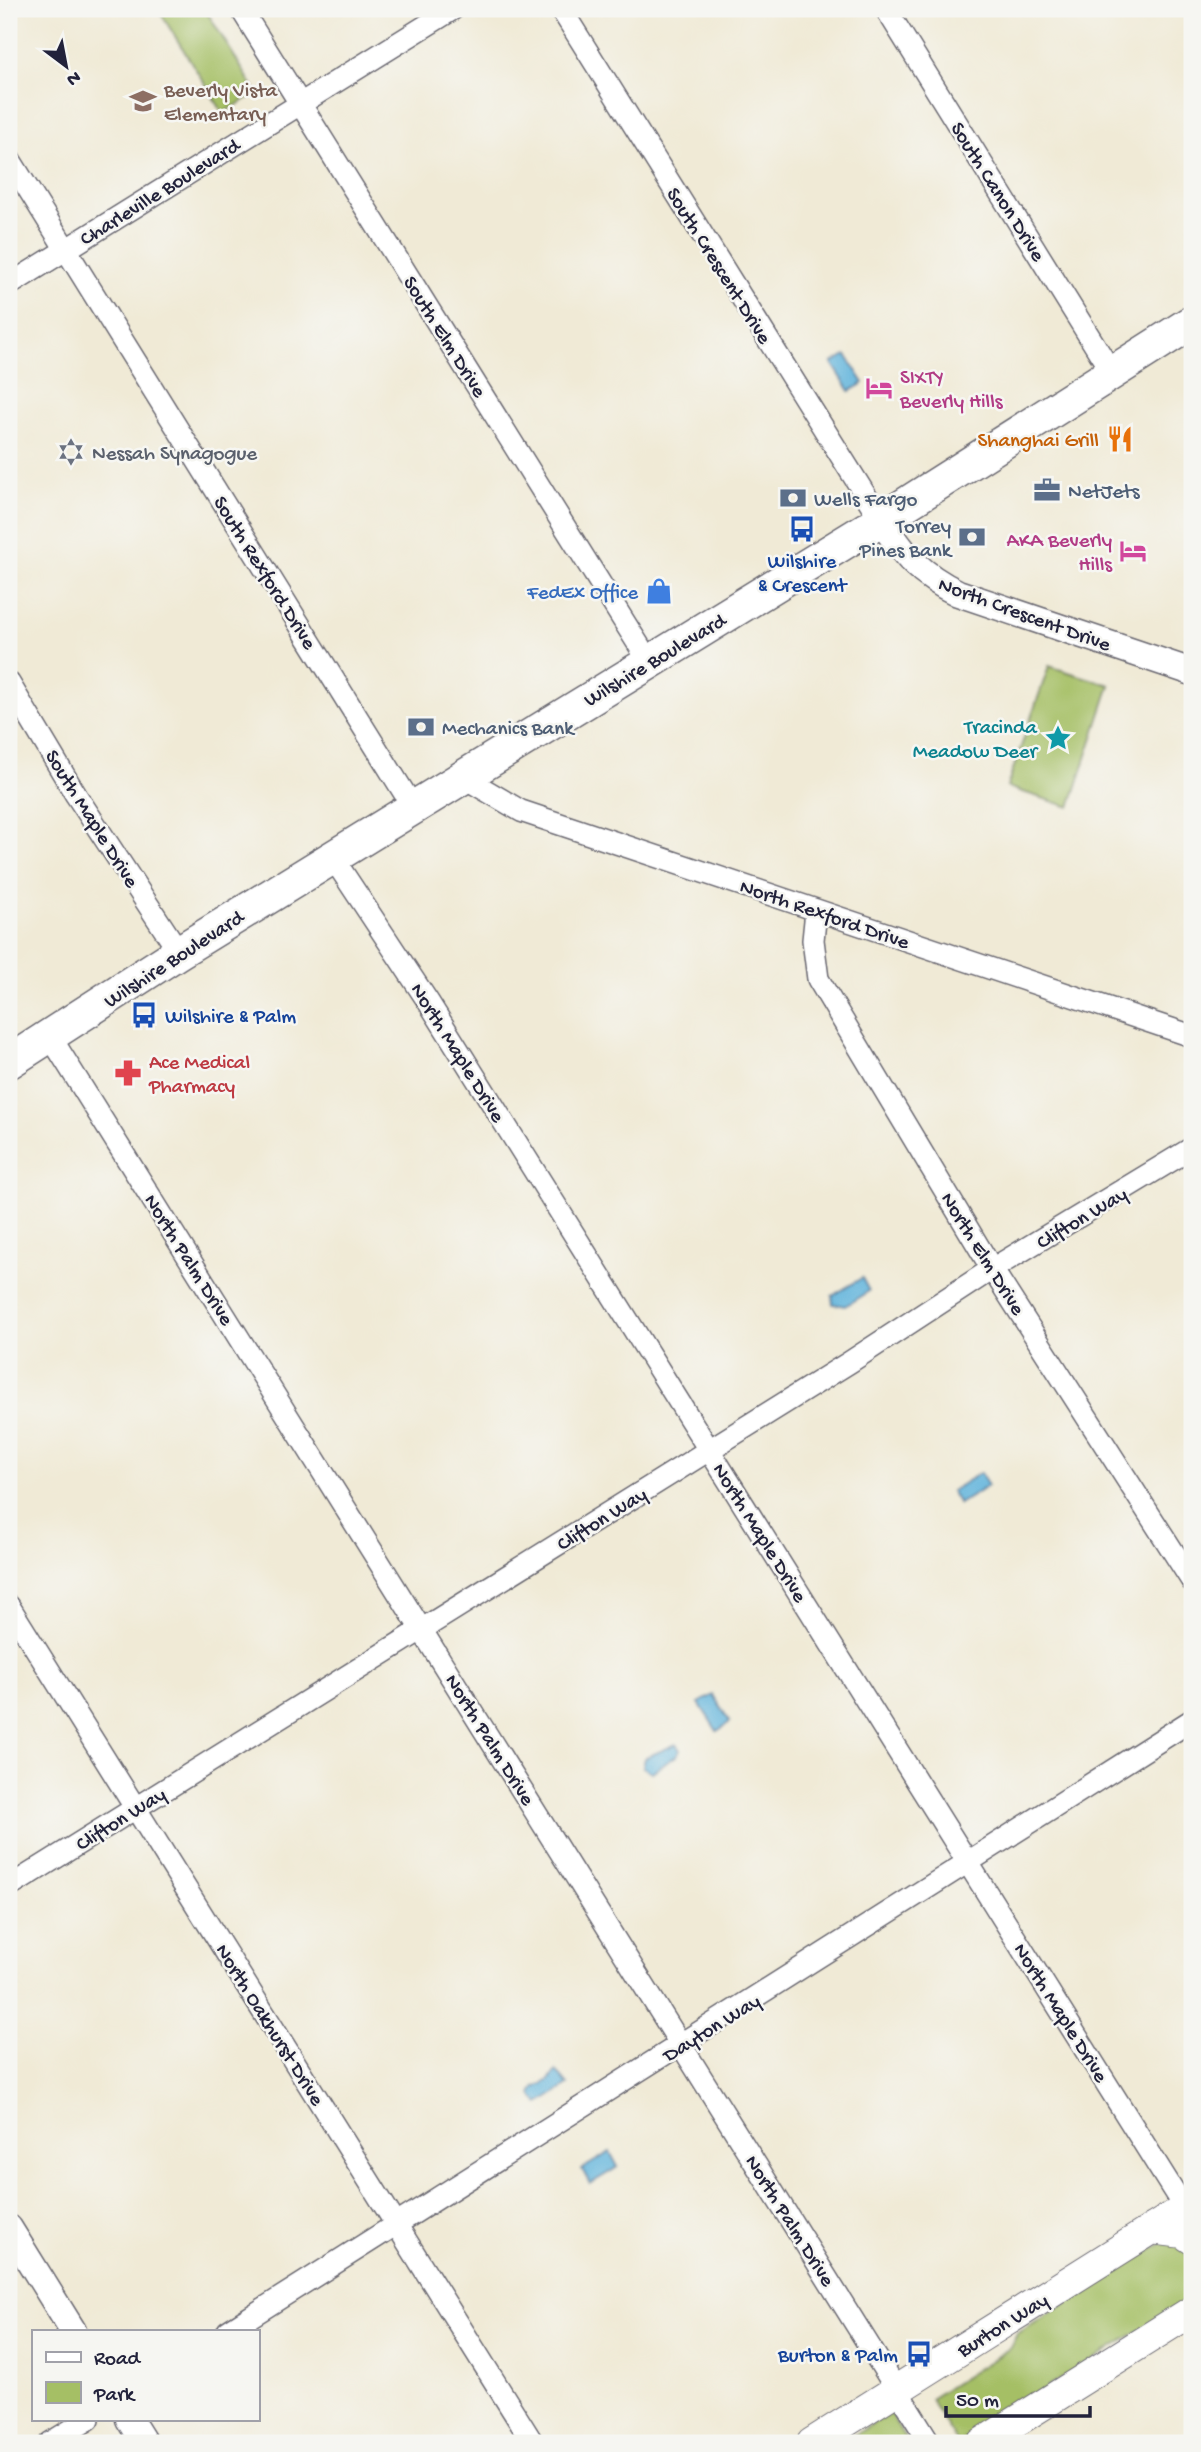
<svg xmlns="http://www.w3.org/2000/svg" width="1201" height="2452" font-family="'Gochi Hand',sans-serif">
  <rect width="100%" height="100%" fill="#f6f6f2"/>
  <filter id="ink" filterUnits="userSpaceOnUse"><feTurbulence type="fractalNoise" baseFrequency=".0143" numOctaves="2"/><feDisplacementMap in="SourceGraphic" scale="14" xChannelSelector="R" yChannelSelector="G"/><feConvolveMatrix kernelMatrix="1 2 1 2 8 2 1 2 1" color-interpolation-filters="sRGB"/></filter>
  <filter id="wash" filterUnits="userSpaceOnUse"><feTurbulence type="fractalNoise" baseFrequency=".00686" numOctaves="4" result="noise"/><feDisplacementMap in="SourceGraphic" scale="28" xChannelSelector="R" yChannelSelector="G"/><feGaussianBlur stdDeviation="1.57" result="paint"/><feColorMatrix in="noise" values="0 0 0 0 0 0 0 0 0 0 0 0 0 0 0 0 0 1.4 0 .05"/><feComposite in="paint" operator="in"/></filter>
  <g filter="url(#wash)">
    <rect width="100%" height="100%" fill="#f0ead6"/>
    <g fill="#a5bf65" stroke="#647050" stroke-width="2">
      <polygon points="158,9 205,9 257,93 223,113"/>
      <polygon points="1049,666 1110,685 1070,807 1007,787"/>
      <polygon points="1164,2242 1192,2250 1192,2298 958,2443 930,2399 1010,2348 1017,2334"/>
      <polygon points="890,2413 908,2443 842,2443"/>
    </g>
    <g fill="#5fb3db" stroke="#406a8b" stroke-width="2">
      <polygon points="846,355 864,383 850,391 832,363"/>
      <polygon points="862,1278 869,1291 845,1306 833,1304 832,1296"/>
      <polygon points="980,1473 988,1486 959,1504 951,1491"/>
      <polygon points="713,1695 730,1722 717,1731 699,1703"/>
      <polygon points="676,1744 680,1750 676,1756 652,1772 643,1767 645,1758"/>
      <polygon points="556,2071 568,2085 539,2104 532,2095 534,2089 549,2080"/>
      <polygon points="610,2152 618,2167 590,2184 582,2169"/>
    </g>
  </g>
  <g filter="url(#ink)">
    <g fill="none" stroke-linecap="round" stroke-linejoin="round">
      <g stroke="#6a6871" stroke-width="24">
        <g id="minor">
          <polyline points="241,9 650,663"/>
          <polyline points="561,9 881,520"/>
          <polyline points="886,9 1112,373"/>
          <polyline points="9,158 413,807"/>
          <polyline points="9,285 453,9"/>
          <polyline points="9,683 76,795 179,952"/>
          <polyline points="463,777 521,811 1192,1036"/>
          <polyline points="333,858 429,1003 1185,2209"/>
          <polyline points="816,911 813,940 818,979 992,1269 1192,1581"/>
          <polyline points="50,1036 930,2443"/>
          <polyline points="9,1606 533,2443"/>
          <polyline points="9,1887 850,1362 992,1269 1192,1148"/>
          <polyline points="228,2331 1192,1720"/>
          <polyline points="50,2443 89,2419"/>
        </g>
      </g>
      <g stroke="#6a6871" stroke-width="29">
        <g id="tertiary">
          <path d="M881,520C904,555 919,574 958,593L1192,672"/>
          <polyline points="9,2228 73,2331"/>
          <polyline points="129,2419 144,2443"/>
        </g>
      </g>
      <g stroke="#6a6871" stroke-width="32">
        <g id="secondary">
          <polyline points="1152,2229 1183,2233 1192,2239"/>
          <polyline points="812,2443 1192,2204"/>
          <polyline points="982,2443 1192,2311"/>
        </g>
      </g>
      <g stroke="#6a6871" stroke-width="36">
        <polyline id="primary" points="9,1062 179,952 881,520 1192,322"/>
      </g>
      <use href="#minor" stroke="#fff" stroke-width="21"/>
      <use href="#tertiary" stroke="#fff" stroke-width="26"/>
      <use href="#secondary" stroke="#fff" stroke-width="30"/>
      <use href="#primary" stroke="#fff" stroke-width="33"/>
    </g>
  </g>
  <defs>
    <g id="school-bare" transform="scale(2.1)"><path d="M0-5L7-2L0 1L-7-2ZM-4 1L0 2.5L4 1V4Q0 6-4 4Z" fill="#8d6e63" stroke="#f6f6f2" stroke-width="2.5" paint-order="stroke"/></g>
    <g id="hotel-bare" transform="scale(2.1)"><path d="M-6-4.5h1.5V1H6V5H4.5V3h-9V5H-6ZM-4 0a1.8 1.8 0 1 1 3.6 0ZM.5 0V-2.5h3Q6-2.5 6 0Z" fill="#d1479c" stroke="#f6f6f2" stroke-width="2.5" paint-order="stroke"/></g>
    <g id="restaurant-bare" transform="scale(2.1)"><path d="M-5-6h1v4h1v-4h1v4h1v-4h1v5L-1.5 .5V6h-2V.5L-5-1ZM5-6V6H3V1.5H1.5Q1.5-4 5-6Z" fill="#e8710a" stroke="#f6f6f2" stroke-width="2.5" paint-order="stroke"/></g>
    <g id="synagogue-bare" transform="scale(2.1)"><path d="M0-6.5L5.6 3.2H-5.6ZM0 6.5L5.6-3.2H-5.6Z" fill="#6b7280" stroke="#f6f6f2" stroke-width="2.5" paint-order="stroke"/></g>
    <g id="office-bare" transform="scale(2.1)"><path d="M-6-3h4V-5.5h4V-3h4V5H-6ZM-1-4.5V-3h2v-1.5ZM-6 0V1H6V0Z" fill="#5c6f8a" stroke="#f6f6f2" stroke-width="2.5" paint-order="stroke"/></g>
    <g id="bank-bare" transform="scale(2.1)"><path d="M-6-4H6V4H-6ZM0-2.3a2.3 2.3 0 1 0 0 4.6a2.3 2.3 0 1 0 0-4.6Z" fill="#5c6f8a" stroke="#f6f6f2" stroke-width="2.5" paint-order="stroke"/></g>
    <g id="bus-bare" transform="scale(2.1)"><path d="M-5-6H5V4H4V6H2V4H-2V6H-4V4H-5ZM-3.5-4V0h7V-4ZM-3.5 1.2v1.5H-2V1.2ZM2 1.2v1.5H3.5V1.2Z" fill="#1a4fb4" stroke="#f6f6f2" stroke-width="2.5" paint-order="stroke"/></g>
    <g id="shop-bare" transform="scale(2.1)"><path d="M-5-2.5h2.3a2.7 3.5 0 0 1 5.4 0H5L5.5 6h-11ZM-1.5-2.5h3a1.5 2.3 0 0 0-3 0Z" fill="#3f7fe0" stroke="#f6f6f2" stroke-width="2.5" paint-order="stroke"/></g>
    <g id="sight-bare" transform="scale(2.1)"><path d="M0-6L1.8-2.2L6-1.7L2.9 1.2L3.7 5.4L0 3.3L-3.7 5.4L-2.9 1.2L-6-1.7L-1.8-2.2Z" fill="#0f9aa8" stroke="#f6f6f2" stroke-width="2.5" paint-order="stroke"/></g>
    <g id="pharmacy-bare" transform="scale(2.1)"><path d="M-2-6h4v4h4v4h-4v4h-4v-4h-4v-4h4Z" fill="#e0444e" stroke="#f6f6f2" stroke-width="2.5" paint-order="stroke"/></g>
  </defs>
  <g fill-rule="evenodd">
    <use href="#school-bare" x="143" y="101"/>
    <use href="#hotel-bare" x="879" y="388"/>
    <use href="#restaurant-bare" x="1120" y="439"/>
    <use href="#synagogue-bare" x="71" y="452"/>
    <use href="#office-bare" x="1047" y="490"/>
    <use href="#bank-bare" x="793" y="498"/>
    <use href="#bus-bare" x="802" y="529"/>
    <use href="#bank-bare" x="972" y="537"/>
    <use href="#hotel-bare" x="1133" y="551"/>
    <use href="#shop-bare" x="659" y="591"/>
    <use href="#bank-bare" x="421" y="727"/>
    <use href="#sight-bare" x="1058" y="738"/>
    <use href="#bus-bare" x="144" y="1015"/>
    <use href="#pharmacy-bare" x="128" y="1073"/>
    <use href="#bus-bare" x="919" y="2354"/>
  </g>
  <g text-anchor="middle" stroke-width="5" stroke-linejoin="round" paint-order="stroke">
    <g font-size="21" fill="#785e54" stroke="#f6f6f2" text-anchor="start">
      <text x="164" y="96">Beverly Vista<tspan x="164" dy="24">Elementary</tspan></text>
    </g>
    <g font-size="21" fill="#22223b" stroke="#f6f6f2">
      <text transform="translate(159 191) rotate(-32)" y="7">Charleville Boulevard</text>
      <text transform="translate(999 191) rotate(58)" y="7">South Canon Drive</text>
      <text transform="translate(720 265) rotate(58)" y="7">South Crescent Drive</text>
      <text transform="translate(446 336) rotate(58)" y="7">South Elm Drive</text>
      <text transform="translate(266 572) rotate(58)" y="7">South Rexford Drive</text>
      <text transform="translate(1025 613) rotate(20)" y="7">North Crescent Drive</text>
      <text transform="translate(654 659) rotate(-31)" y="7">Wilshire Boulevard</text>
      <text transform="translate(93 818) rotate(58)" y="7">South Maple Drive</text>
      <text transform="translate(825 913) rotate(19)" y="7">North Rexford Drive</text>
      <text transform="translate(173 958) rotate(-33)" y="7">Wilshire Boulevard</text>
      <text transform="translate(459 1052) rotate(58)" y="7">North Maple Drive</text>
      <text transform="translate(1081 1217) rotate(-31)" y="7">Clifton Way</text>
      <text transform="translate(984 1253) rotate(58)" y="7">North Elm Drive</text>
      <text transform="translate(190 1259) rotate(58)" y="7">North Palm Drive</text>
      <text transform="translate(601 1518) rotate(-32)" y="7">Clifton Way</text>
      <text transform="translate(761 1532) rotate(58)" y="7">North Maple Drive</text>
      <text transform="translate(491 1739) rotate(58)" y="7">North Palm Drive</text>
      <text transform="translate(120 1818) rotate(-32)" y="7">Clifton Way</text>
      <text transform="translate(1062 2012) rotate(58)" y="7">North Maple Drive</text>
      <text transform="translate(271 2024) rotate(58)" y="7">North Oakhurst Drive</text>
      <text transform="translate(711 2027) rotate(-32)" y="7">Dayton Way</text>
      <text transform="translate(791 2220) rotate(58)" y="7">North Palm Drive</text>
      <text transform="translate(1002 2324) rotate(-32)" y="7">Burton Way</text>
    </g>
    <g font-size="21" fill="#b23c85" stroke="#f6f6f2" text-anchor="start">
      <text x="900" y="383">SIXTY<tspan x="900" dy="24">Beverly Hills</tspan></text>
      <text x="1112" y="546" text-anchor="end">AKA Beverly<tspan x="1112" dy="24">Hills</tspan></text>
    </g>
    <g font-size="21" fill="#c56008" stroke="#f6f6f2" text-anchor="end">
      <text x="1099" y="446">Shanghai Grill</text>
    </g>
    <g font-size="21" fill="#5b616d" stroke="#f6f6f2" text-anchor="start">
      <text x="92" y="459">Nessah Synagogue</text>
    </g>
    <g font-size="21" fill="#4e5e75" stroke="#f6f6f2" text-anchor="start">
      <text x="1068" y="497">NetJets</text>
      <text x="814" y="505">Wells Fargo</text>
      <text x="951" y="532" text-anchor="end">Torrey<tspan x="951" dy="24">Pines Bank</tspan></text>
      <text x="442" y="734">Mechanics Bank</text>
    </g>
    <g font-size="21" fill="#164399" stroke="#f6f6f2">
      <text x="802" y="567">Wilshire<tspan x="802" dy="24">&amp; Crescent</tspan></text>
      <text x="165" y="1022" text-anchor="start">Wilshire &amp; Palm</text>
      <text x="898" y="2361" text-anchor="end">Burton &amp; Palm</text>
    </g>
    <g font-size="21" fill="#366cbe" stroke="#f6f6f2" text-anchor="end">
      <text x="638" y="598">FedEx Office</text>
    </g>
    <g font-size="21" fill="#0d838f" stroke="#f6f6f2" text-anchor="end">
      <text x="1037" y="733">Tracinda<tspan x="1037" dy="24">Meadow Deer</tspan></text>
    </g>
    <g font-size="21" fill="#be3a42" stroke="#f6f6f2" text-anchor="start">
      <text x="149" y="1068">Ace Medical<tspan x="149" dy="24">Pharmacy</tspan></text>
    </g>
  </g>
  <rect width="1201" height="2452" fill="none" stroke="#f6f6f2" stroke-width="35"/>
  <rect x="32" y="2330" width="228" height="91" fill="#f6f6f2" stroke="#a1a1a9" stroke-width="2"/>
  <rect x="46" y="2352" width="35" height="10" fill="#ffffff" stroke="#a1a1a9" stroke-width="2"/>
  <text x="94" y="2364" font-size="21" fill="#22223b">Road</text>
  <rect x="46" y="2382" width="35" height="21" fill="#a5bf65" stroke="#a1a1a9" stroke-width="2"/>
  <text x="94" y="2400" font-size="21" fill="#22223b">Park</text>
  <g transform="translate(66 66) rotate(148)" stroke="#f6f6f2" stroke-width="5" paint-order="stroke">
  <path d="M0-5L12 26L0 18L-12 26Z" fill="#22223b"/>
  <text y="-10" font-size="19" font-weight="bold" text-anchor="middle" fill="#22223b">N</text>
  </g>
  <path d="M946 2406v10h144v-10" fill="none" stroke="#22223b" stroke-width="3.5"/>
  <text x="956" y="2406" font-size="21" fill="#22223b" stroke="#f6f6f2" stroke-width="5" paint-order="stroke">50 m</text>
</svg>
